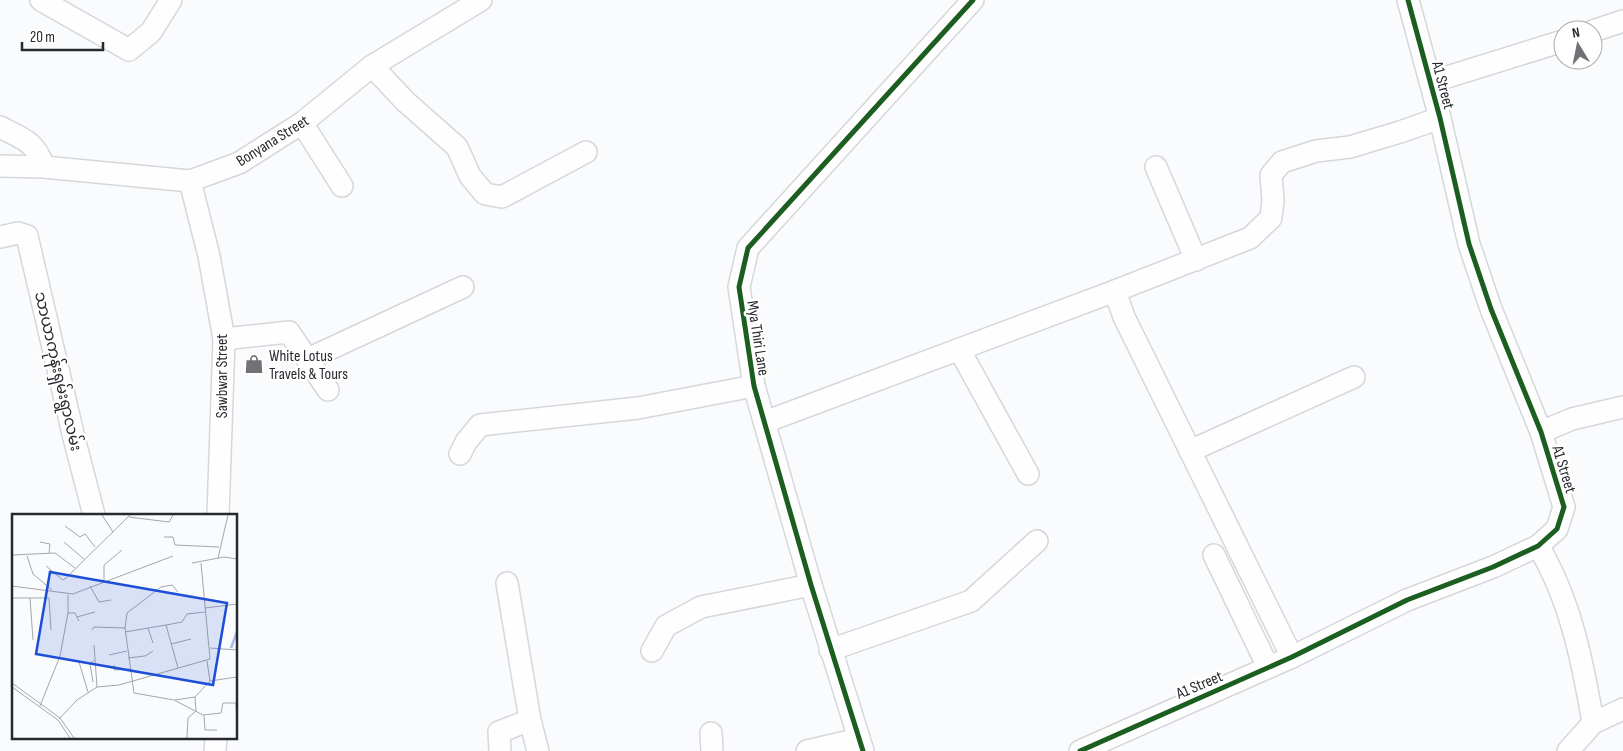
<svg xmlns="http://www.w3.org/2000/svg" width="1623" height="751" font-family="'Sofia Sans Condensed','Noto Sans Myanmar',sans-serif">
  <rect width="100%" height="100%" fill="#fafbfc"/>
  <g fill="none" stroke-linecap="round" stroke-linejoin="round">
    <g stroke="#d5d7db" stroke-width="24">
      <g id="street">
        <polyline points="41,0 129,50 151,32 171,0"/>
        <polyline points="1593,31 1623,21"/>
        <polyline points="372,66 406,102 457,147 470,176 485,194 502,197 586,152"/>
        <polyline points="1431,82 1563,41"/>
        <polyline points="302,123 342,186"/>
        <path d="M0,127C23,139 35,141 44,167"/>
        <polyline points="0,166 44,167 190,181 239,163 302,123 372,66 481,0"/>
        <polyline points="1156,167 1196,260"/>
        <polyline points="190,181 209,256 224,339 218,515"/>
        <polyline points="0,237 18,233 27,236 74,438 94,515"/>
        <polyline points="224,339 289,332 328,390"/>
        <polyline points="959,349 1028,474"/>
        <polyline points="308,359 463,287"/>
        <polyline points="765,422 1115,291"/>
        <polyline points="1541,432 1572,419 1623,407"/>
        <polyline points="1190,451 1354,377"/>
        <polyline points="460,454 466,442 480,425 638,408 754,386"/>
        <path d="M1538,546C1570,598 1583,663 1593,723"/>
        <polyline points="1214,555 1268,667"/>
        <polyline points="507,583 530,720 538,751"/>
        <polyline points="830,650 971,601 1037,541"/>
        <polyline points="652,651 666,626 701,607 811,585"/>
        <polyline points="1292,657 1124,317 1115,291 1250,238 1271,218 1273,200 1271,175 1282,162 1316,151 1350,147 1400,132 1440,118"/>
        <polyline points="711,733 712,751"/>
        <polyline points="215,751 216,737"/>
        <polyline points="500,751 499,732 530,720"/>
        <polyline points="807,751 859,739"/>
        <polyline points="863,751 811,585 754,386 739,287 748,248 973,0"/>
        <polyline points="1080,751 1292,657 1407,600 1493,567 1538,546 1557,529 1564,507 1541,432 1491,309 1469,244 1440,118 1408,0"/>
        <polyline points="1568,751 1593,723 1623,709"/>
      </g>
    </g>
    <use href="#street" stroke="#fefeff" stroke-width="21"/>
    <g stroke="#fff" stroke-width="8">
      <g id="cycleway">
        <polyline points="863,751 811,585 754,386 739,287 748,248 973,0"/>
        <polyline points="1080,751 1292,657 1407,600 1493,567 1538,546 1557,529 1564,507 1541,432 1491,309 1469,244 1440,118 1408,0"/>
      </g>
    </g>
    <use href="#cycleway" stroke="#1b5e20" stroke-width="5"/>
  </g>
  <defs>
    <g id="shop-bare" transform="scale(1.5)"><path d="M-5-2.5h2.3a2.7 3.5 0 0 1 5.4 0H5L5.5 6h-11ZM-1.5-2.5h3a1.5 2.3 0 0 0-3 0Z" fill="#707276" stroke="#fff" stroke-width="2.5" paint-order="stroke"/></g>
  </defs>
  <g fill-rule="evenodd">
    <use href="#shop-bare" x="254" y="364"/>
  </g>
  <g text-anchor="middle" stroke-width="5" stroke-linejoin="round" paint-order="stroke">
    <g font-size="16" fill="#26292e" stroke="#fff">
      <text transform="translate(1444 85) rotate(75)" y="6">A1 Street</text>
      <text transform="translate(272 140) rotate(-32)" y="6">Bonyana Street</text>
      <text transform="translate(759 338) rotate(81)" y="6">Mya Thiri Lane</text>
      <text transform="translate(59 371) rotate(77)" y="6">သာယာကုန်းရှမ်းရွာလမ်း</text>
      <text transform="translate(221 376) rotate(-90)" y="6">Sawbwar Street</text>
      <text transform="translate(1565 469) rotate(73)" y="6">A1 Street</text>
      <text transform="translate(1199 684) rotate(-23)" y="6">A1 Street</text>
    </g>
    <g font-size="16" fill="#26292e" stroke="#fff" text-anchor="start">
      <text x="269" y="361">White Lotus<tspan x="269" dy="18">Travels &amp; Tours</tspan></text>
    </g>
  </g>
  <g transform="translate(12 514)">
    <rect width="225" height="225" fill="#fafbfc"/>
    <path fill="none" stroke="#a3bdf0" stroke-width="2.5" d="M219,134L225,118"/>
    <path fill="none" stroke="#a5a7aa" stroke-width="1" d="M90,1L101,18M117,3L157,8L161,1M53,12L68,23L73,20L83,33M152,23H161L163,31L207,33M28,28L38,30L37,39M52,28L72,45M0,41L43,39L63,54M15,42L21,60L40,76M206,44L216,1M180,49L212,43L225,45M34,52L51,66L54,64L118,1M92,67V51L110,36M0,72L61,80L161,42M78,72L87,88L99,86M166,78L160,71L149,73L115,99L113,114L122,179L162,186L191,201L209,199L211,189H225M0,84H37L39,116M18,84L21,126M193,94L225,90M56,99H63L67,107M65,103L83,98M136,114L141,129M80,116L82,113L113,114M113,118L154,111M159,130L179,125M82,131L85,173M198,134L225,136M97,141L115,137M116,144L133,142L141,137M195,147L198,167M67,148L76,178M102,151V156L118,155M166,154L154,111L170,108L175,100L193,98M81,168L78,150L82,146M0,169L48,204L62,224M0,173L46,206L58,224M163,186L183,183L198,167L225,163M224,189L225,215M28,192L48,142L56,99V81M192,201L193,216H205M47,205L65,186L85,173L107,171L198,145L189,49M175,224L176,204L184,197L183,183"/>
    <path fill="#1d4ed8" fill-opacity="0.15" stroke="#1d4ed8" stroke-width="2.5" d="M38,58L215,89L201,171L24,140Z"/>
    <rect width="225" height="225" fill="none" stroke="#26292e" stroke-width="2.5"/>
  </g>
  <g transform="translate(1578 45) rotate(350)"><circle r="24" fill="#ffffff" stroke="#a8a9ab"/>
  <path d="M0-4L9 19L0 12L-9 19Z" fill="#707276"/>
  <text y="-8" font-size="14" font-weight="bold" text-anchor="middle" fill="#26292e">N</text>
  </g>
  <path d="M22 42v8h81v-8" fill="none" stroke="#26292e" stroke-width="2.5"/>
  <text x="30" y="42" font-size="15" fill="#26292e" stroke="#ffffff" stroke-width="4" paint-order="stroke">20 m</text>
</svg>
